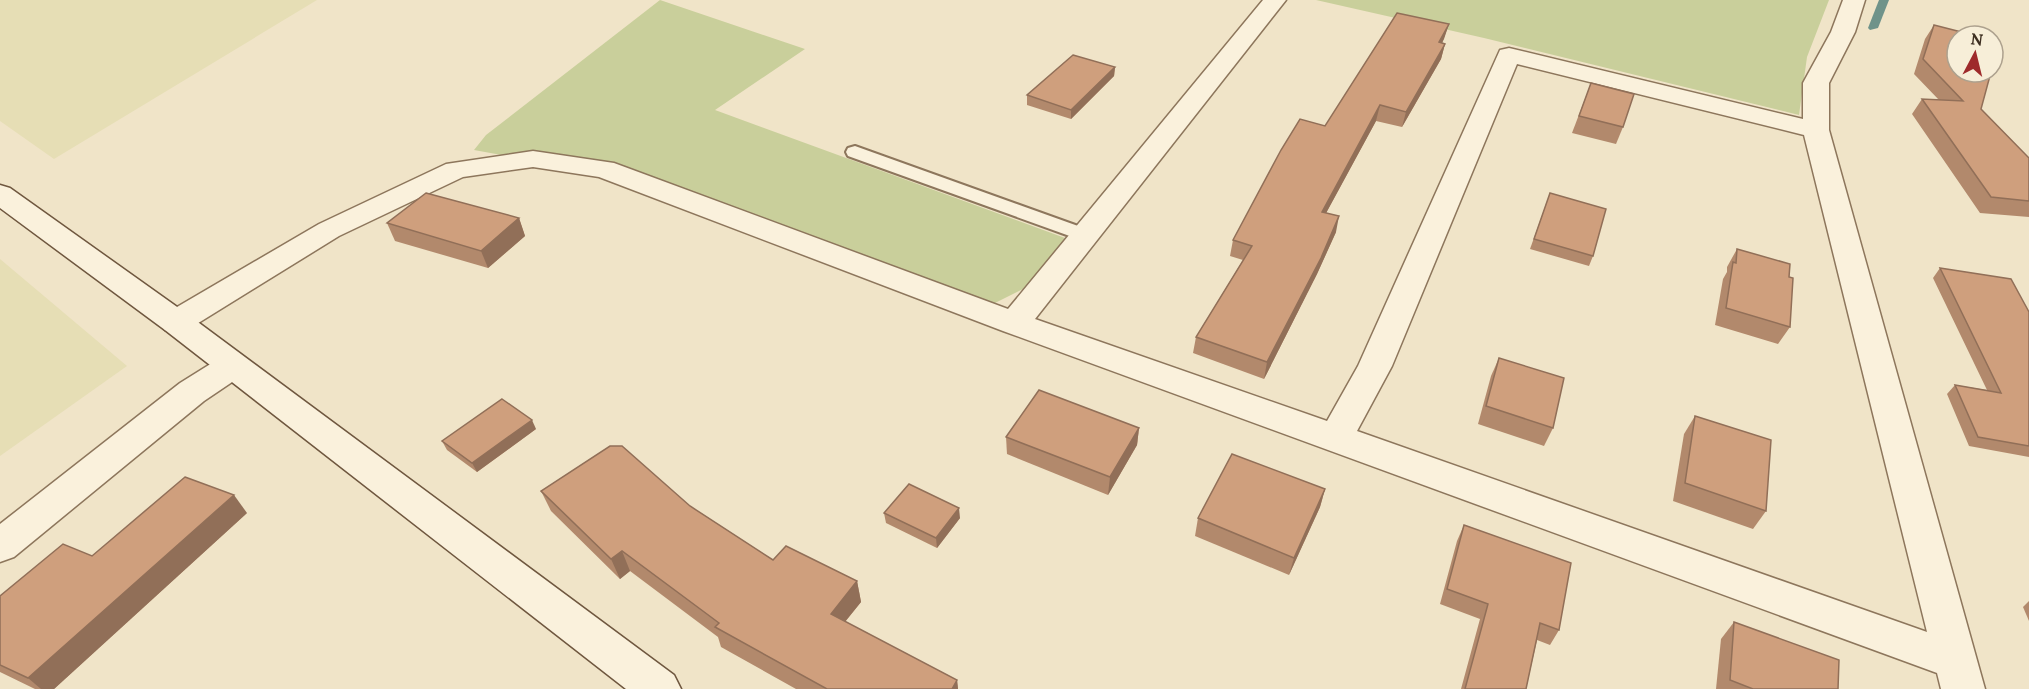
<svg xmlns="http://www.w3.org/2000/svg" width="2029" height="689" font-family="Lora,serif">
  <rect width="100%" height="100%" fill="#f0e4c8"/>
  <g fill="#e6deb5">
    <polygon points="0,0 317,0 54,159 0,121"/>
    <polygon points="0,259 127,366 0,456"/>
  </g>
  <g fill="#c9cf9b">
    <polygon points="660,0 805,49 715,110 1065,238 1031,285 993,304 591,161 507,156 474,150 486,135"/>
    <polygon points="1316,0 1829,0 1807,57 1799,115 1484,38"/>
  </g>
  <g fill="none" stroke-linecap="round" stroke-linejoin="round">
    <polygon fill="#6f938a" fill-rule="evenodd" points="1879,0 1889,0 1878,28 1870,30 1868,28"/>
    <g stroke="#8d765c" stroke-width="4">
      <polygon id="lane" points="855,146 1092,231 1095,235 1092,239 1085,241 1078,239 848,156 846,152 848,148"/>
    </g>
    <g stroke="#8d765c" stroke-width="3">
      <g id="street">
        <path d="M1263,0H1286L1035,319L1327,421L1358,366L1500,50L1509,48L1803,119V83L1831,32L1843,0H1865L1855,32L1829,83V130L1985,689H1941L1937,673L1003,331L599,177L533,167L463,177L339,236L187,330L176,333L165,330L160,322L165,314L319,224L446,164L533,151L614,163L1008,309ZM1517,64L1804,135L1927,632L1357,431L1392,366Z"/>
        <polygon points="232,354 244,358 249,366 244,374 204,401 14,557 0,562 0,524 180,383 220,358"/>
      </g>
    </g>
    <g stroke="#6f573f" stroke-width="3">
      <polygon id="secondary" points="0,185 10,188 187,314 674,675 681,689 626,689 165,330 0,208"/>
    </g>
    <use href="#lane" fill="#faf1dc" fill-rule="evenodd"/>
    <use href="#street" fill="#faf1dc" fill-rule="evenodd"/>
    <use href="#secondary" fill="#faf1dc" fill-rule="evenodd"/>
  </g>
  <g fill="#b2896c">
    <polygon points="1449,24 1442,43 1445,44 1441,59 1402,127 1376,121 1326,213 1336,232 1317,274 1264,379 1193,353 1196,337 1243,260 1230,256 1233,240 1325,126"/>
    <polygon points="1934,25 1981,109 2029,158 2029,217 1980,213 1912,114 1922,99 1939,100 1914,74 1925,39"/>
    <polygon points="1115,67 1114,76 1071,119 1027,105 1027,95"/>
    <polygon points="1591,83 1623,127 1616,144 1572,133"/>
    <polygon points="1550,193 1593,256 1589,266 1530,249"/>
    <polygon points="519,218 525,236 488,268 395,241 387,223"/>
    <polygon points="1737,249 1789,277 1790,327 1778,344 1715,325 1723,279 1727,272 1727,267"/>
    <polygon points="1940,268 2029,312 2029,457 1969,446 1947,394 1955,385 1987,390 1933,278"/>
    <polygon points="1499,358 1553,428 1544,446 1478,424 1491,376"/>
    <polygon points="1695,416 1766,511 1753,529 1673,501 1684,434"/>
    <polygon points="1139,428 1137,445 1108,495 1007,454 1006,437"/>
    <polygon points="536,429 477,472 447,450 442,441"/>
    <polygon points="1325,489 1320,507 1289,575 1195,536 1198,518"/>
    <polygon points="541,491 690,506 773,560 857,581 861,602 845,622 957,680 958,689 796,689 721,647 718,637 630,571 620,579 551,511"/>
    <polygon points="247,513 54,689 35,689 0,672 0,596 92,556"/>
    <polygon points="884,513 960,518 937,548 886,523"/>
    <polygon points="1464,525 1559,630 1550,645 1537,640 1526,689 1461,689 1480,619 1440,604 1457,541"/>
    <polygon points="2029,601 2029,621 2023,607"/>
    <polygon points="1734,622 1838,689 1716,689 1721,639"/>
  </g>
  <g fill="#916f58">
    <polygon points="1449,24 1444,39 1435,57 1439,42"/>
    <polygon points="1445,44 1441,59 1402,127 1406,112"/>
    <polygon points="1115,67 1114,76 1071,119 1071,110"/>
    <polygon points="1380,105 1376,121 1318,228 1322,212"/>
    <polygon points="1339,216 1336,232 1317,274 1264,379 1267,362"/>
    <polygon points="519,218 525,236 488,268 481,251"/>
    <polygon points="532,420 536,429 477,472 472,463"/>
    <polygon points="1139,428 1137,445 1108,495 1110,477"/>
    <polygon points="1325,489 1320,507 1289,575 1294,558"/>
    <polygon points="234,495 247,513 54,689 41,689 28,678"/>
    <polygon points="959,508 960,518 937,548 936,538"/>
    <polygon points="622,551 630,571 620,579 611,559"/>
    <polygon points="857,581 861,602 835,634 831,614"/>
    <polygon points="957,680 958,689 952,689"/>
  </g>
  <g fill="#cf9f7d" stroke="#916f58" stroke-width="1.5">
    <polygon points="1397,13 1449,24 1439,42 1445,44 1406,112 1380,105 1322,212 1339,216 1321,258 1267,362 1196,337 1252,246 1233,240 1281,150 1300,119 1325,126"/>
    <polygon points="1934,25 1977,36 1957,36 1957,72 1991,72 1981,109 2029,158 2029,201 1991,197 1922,99 1963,101 1923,59"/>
    <polygon points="1993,40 1998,42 1993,63"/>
    <polygon points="1073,55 1115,67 1071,110 1027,95"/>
    <polygon points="1591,83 1634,94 1623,127 1579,116"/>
    <polygon points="426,193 519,218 481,251 387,223"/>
    <polygon points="1550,193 1606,209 1593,256 1534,239"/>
    <polygon points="1737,249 1790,264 1789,277 1793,278 1790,327 1726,308 1733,262 1736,263"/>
    <polygon points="1940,268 2011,279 2029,312 2029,446 1978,437 1955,385 2001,393"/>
    <polygon points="1499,358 1564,378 1553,428 1486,406"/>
    <polygon points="1039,390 1139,428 1110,477 1006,437"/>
    <polygon points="502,399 532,420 472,463 442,441"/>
    <polygon points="1695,416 1771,440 1766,511 1685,483"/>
    <polygon points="610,446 622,446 690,506 773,560 786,546 857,581 831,614 957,680 952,689 827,689 715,627 719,623 622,551 611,559 541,491"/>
    <polygon points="1232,454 1325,489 1294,558 1198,518"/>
    <polygon points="185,477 234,495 28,678 0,665 0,596 63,544 92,556"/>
    <polygon points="909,484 959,508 936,538 884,513"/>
    <polygon points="1464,525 1571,563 1559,630 1540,623 1526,689 1465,689 1488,604 1447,589"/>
    <polygon points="1734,622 1839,660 1838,689 1753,689 1730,680"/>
  </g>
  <g transform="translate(1975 54) rotate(7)"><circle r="28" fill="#f7eed8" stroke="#ada18e" stroke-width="1.5"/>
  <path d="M0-4.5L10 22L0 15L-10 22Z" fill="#9e2a2b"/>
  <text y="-9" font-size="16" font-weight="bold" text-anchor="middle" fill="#3d2e20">N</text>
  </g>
</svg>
